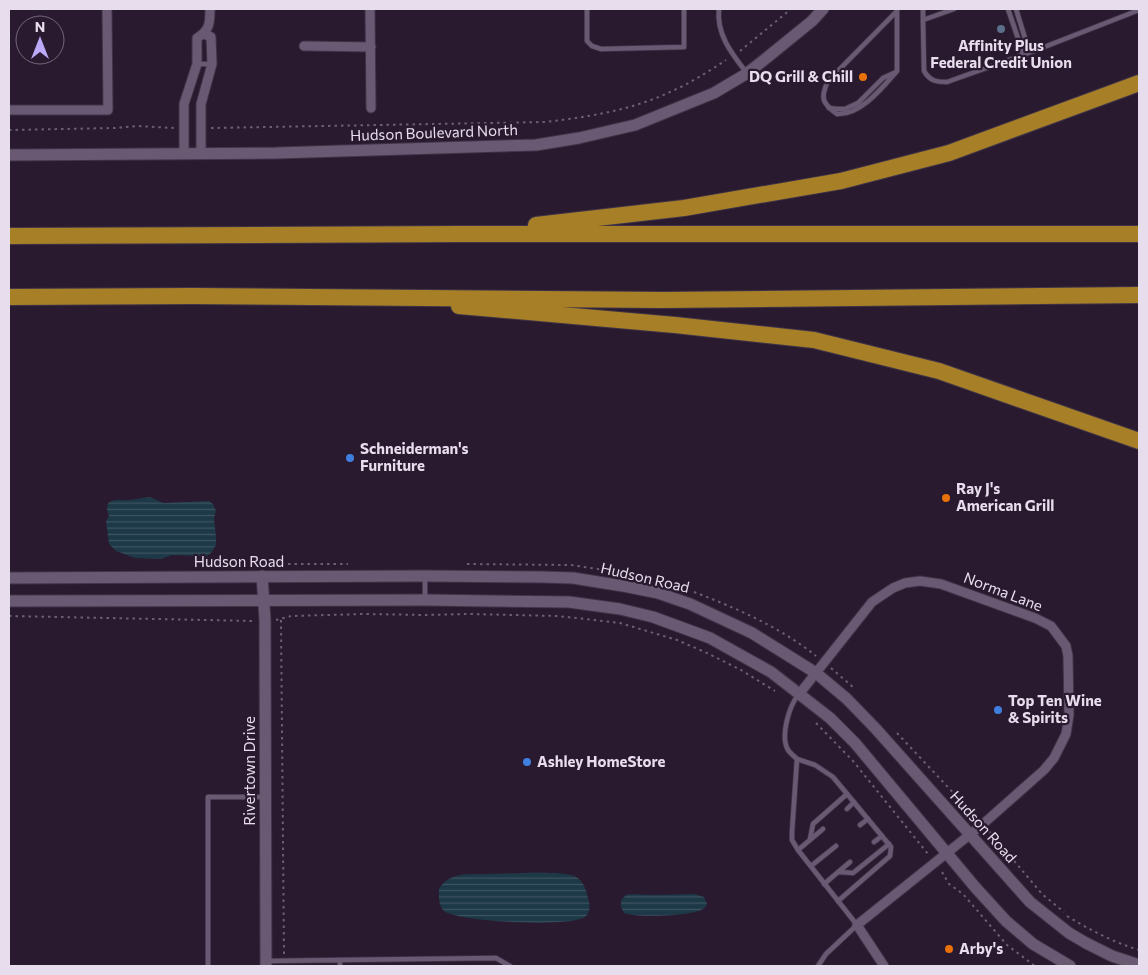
<svg xmlns="http://www.w3.org/2000/svg" width="1148" height="975" font-family="Commissioner,sans-serif">
  <defs>
    <pattern id="water-rules" width="6" height="5" patternUnits="userSpaceOnUse" patternTransform="scale(1.25)"><rect width="6" height="5" fill="#1d3847"/><path d="M0 2.5h6" fill="none" stroke="#3e5462"/></pattern>
  </defs>
  <rect width="100%" height="100%" fill="#291a30"/>
  <g fill="url(#water-rules)">
    <path d="M150,497L163,503L209,501L213,504L216,511L214,518L216,537V545L211,553L207,556L172,555L161,559L135,558L116,551L109,544L106,521L109,516C101,496 119,501 130,500C136,499 143,498 150,497Z"/>
    <path d="M483,874C501,874 562,870 574,876C584,880 587,892 589,902C590,908 590,915 583,918C565,927 459,922 444,911C438,905 439,897 439,889C448,873 467,874 483,874Z"/>
    <path d="M633,894L651,895L695,894L704,897L707,904C705,908 705,908 701,910C688,916 638,918 624,913L621,907V900L626,895Z"/>
  </g>
  <g fill="none" stroke-linecap="round" stroke-linejoin="round">
    <g stroke="#403447" stroke-width="6">
      <g id="service">
        <polyline points="587,9 587,41 592,46 601,49 684,47 684,9"/>
        <path d="M719,9C716,34 732,54 746,72"/>
        <polyline points="923,9 923,20 954,9"/>
        <polyline points="1008,9 1022,50 1020,56"/>
        <polyline points="1016,9 1028,48 1034,51 1139,10"/>
        <path d="M897,11L828,81C820,98 822,103 837,114C861,115 882,88 897,71V9"/>
        <path d="M923,20L924,71C930,81 936,82 947,82L1034,51"/>
        <polyline points="197,64 212,64"/>
        <polyline points="829,108 837,109 845,109 858,103 883,78 896,72"/>
        <polyline points="425,599 425,577"/>
        <path d="M798,695C789,707 780,736 788,750C790,753 794,756 797,759L792,832V840L798,850L857,925L826,954L818,966"/>
        <polyline points="797,759 815,765 833,777 891,847 890,856 838,901"/>
        <polyline points="847,809 854,802"/>
        <polyline points="860,825 868,819"/>
        <polyline points="810,839 813,824 847,794"/>
        <polyline points="874,842 882,836"/>
        <polyline points="798,850 823,829"/>
        <polyline points="811,866 836,846"/>
        <polyline points="839,872 853,873 889,844"/>
        <polyline points="824,884 850,862"/>
        <polyline points="340,960 496,958 510,966"/>
        <polyline points="267,961 340,960 340,966"/>
        <polyline points="208,966 208,797 264,797"/>
      </g>
    </g>
    <g stroke="#403447" stroke-width="11">
      <g id="minor">
        <polyline points="370,9 371,108"/>
        <polyline points="304,46 371,47"/>
        <polyline points="9,110 108,110 107,9"/>
        <path d="M184,153V104L197,64V38C210,30 210,23 210,9"/>
        <polyline points="201,153 201,104 212,64 211,37 204,34"/>
        <polyline points="800,693 872,602 893,588 905,583 920,581 941,584 1035,618 1051,626 1066,646 1068,656 1069,715 1066,734 1054,758 1044,770 983,824 857,925 884,966"/>
      </g>
    </g>
    <g stroke="#403447" stroke-width="13">
      <g id="tertiary">
        <polyline points="9,155 276,153 536,145 579,138 635,125 714,93 746,74 764,60 812,21 823,9"/>
        <polyline points="262,576 265,620 266,966"/>
        <polyline points="9,578 425,576 542,577 573,578 623,586 658,593 690,604 752,633 816,673 847,699 876,729 1030,902 1069,933 1086,943 1112,956 1139,965"/>
        <polyline points="9,601 425,600 569,602 620,609 653,617 683,628 710,638 771,672 830,718 855,743 975,887 1006,921 1033,944 1070,966"/>
      </g>
    </g>
    <g stroke="#403447" stroke-width="18">
      <g id="motorway">
        <polyline points="536,225 684,208 841,181 949,153 1139,83"/>
        <polyline points="9,236 461,234 1139,234"/>
        <polyline points="9,297 192,296 663,300 1139,295"/>
        <polyline points="459,306 675,325 814,340 939,371 1139,441"/>
      </g>
    </g>
    <g stroke="#6d5f73" stroke-width="2" stroke-dasharray="2.5 4" stroke-linecap="butt">
      <polyline points="740,51 791,9"/>
      <path d="M211,128L545,122C588,117 633,110 672,91C691,83 709,71 726,60"/>
      <polyline points="9,130 115,128 138,126 174,128"/>
      <polyline points="262,564 348,564"/>
      <polyline points="467,564 571,565 624,573"/>
      <polyline points="670,584 685,589"/>
      <path d="M694,592C736,608 780,627 816,656"/>
      <polyline points="9,616 254,621"/>
      <polyline points="276,620 291,616 363,614 425,615 469,614 558,616 620,623 677,640 707,653 741,670 775,691"/>
      <polyline points="281,620 284,954"/>
      <polyline points="831,668 854,688"/>
      <polyline points="816,723 853,761 928,854"/>
      <polyline points="897,733 976,817"/>
      <polyline points="989,831 1042,894 1064,912"/>
      <polyline points="942,872 949,884 963,894 1007,945 1035,966"/>
      <path d="M1067,916C1090,930 1113,942 1139,950"/>
    </g>
    <use href="#service" stroke="#6a5973" stroke-width="4.5"/>
    <use href="#minor" stroke="#6a5973" stroke-width="9"/>
    <use href="#tertiary" stroke="#6a5973" stroke-width="11"/>
    <use href="#motorway" stroke="#a67f27" stroke-width="16"/>
  </g>
  <circle fill="#5c6f8a" stroke="#291a30" stroke-width="2" cx="1001" cy="29" r="5"/>
  <g fill="#e8710a" stroke="#291a30" stroke-width="2">
    <circle cx="863" cy="77" r="5"/>
    <circle cx="946" cy="498" r="5"/>
    <circle cx="949" cy="949" r="5"/>
  </g>
  <g fill="#3f7fe0" stroke="#291a30" stroke-width="2">
    <circle cx="350" cy="458" r="5"/>
    <circle cx="998" cy="710" r="5"/>
    <circle cx="527" cy="762" r="5"/>
  </g>
  <g text-anchor="middle" stroke-width="4.5" stroke-linejoin="round" paint-order="stroke">
    <g font-size="15" font-weight="bold" fill="#e8dded" stroke="#291a30" text-anchor="start">
      <text x="1001" y="51" text-anchor="middle">Affinity Plus<tspan x="1001" dy="17">Federal Credit Union</tspan></text>
      <text x="853" y="82" text-anchor="end">DQ Grill &amp; Chill</text>
      <text x="360" y="454">Schneiderman's<tspan x="360" dy="17">Furniture</tspan></text>
      <text x="956" y="494">Ray J's<tspan x="956" dy="17">American Grill</tspan></text>
      <text x="1008" y="706">Top Ten Wine<tspan x="1008" dy="17">&amp; Spirits</tspan></text>
      <text x="537" y="767">Ashley HomeStore</text>
      <text x="959" y="954">Arby's</text>
    </g>
    <g font-size="15" fill="#e8dded" stroke="#291a30">
      <text transform="translate(434 133) rotate(-2)" y="5">Hudson Boulevard North</text>
      <text x="239" y="567">Hudson Road</text>
      <text transform="translate(645 578) rotate(13)" y="5">Hudson Road</text>
      <text transform="translate(1003 592) rotate(21)" y="5">Norma Lane</text>
      <text transform="translate(250 771) rotate(-90)" y="5">Rivertown Drive</text>
      <text transform="translate(983 827) rotate(48)" y="5">Hudson Road</text>
    </g>
  </g>
  <rect width="1148" height="975" fill="none" stroke="#e8dded" stroke-width="20"/>
  <g transform="translate(40 40)"><circle r="24" fill="#291a30" stroke="#75687c"/>
  <path d="M0-4L9 19L0 12L-9 19Z" fill="#bbaaf6"/>
  <text y="-8" font-size="14" font-weight="bold" text-anchor="middle" fill="#e8dded">N</text>
  </g>
</svg>
